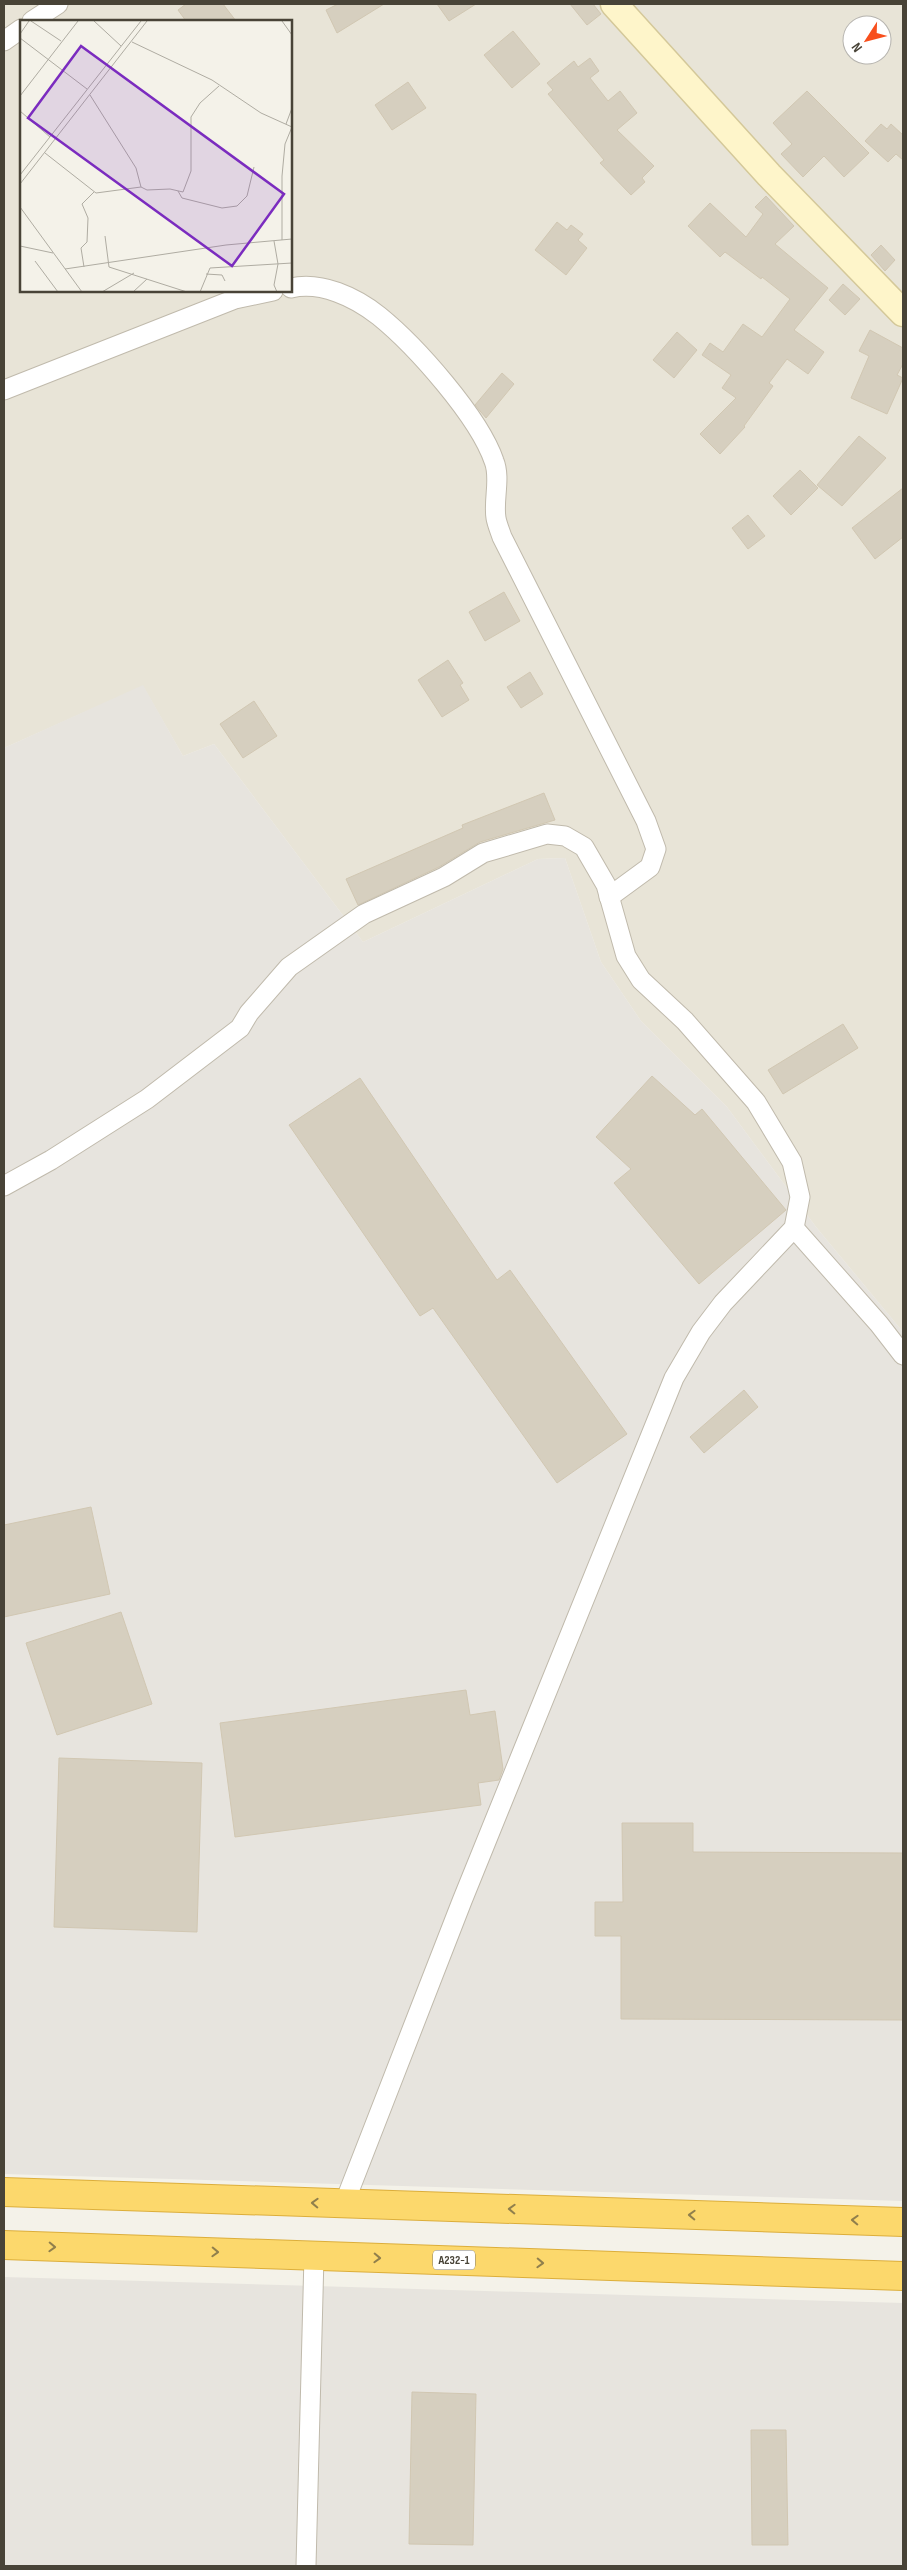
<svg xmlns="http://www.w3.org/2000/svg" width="907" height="2570" font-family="'Sofia Sans Condensed',sans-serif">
  <rect width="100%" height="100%" fill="#f4f2e9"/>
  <path fill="#e8e4d7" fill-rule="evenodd" d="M4,4H903V1332L816,1227L727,1107L641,1021L601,962L565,858L538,859L363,942L214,744L183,756L143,686L4,748ZM21,21H291V291H21ZM852,25H882V55H852Z"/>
  <g fill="#e7e4de">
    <polygon points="143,685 183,756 214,744 363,942 538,859 565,858 601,962 641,1021 727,1107 816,1227 903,1332 903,2201 4,2174 4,748"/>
    <polygon points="4,2277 903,2303 903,2566 4,2566"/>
  </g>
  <g fill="#d6cfbf" stroke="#d1c7b2">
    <polygon points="186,4 223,4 236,21 186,21 178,10"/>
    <polygon points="338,4 384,4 337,33 326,10"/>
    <polygon points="437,4 476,4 449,21"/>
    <polygon points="570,4 593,4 601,14 587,25"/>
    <polygon points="513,31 540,64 512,88 484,55"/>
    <polygon points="590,58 599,71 590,78 608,101 620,91 637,113 617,130 654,166 642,178 645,182 631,195 600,163 604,160 548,94 553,90 547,83 574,61 578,67"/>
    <polygon points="408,82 426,108 392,130 375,105"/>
    <polygon points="807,91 869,153 844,177 824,156 803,177 781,154 792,144 773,123"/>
    <polygon points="881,124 887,129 891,124 903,135 903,160 896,154 888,162 865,141"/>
    <polygon points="766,196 794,226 775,244 828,288 794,330 824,352 808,374 787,359 769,383 773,386 744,426 745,427 720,454 700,434 736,398 722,388 731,375 702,355 710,343 723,352 743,324 762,337 790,299 762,277 761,279 725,252 720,257 688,226 710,203 746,237 763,214 755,207"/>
    <polygon points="557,222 567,230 571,225 583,234 578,240 587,248 566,275 535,250"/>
    <polygon points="881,245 895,260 885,271 871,255"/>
    <polygon points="843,284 860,299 845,315 829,300"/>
    <polygon points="870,330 903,348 903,364 897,375 903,378 887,414 851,398 869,356 859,351"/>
    <polygon points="677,332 697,350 674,378 653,360"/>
    <polygon points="502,373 514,384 486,418 475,405"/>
    <polygon points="859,436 886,458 842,506 817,485"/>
    <polygon points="800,470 818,488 791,515 773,496"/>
    <polygon points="903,488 903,537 875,559 852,528"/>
    <polygon points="748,515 765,536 748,549 732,528"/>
    <polygon points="504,592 520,621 485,641 469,612"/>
    <polygon points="448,660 463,683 460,685 469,700 442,717 418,680"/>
    <polygon points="530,672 543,694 521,708 507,687"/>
    <polygon points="254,701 277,736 243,758 220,724"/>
    <polygon points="544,793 555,820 480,842 439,867 358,905 346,879 463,828 462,825"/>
    <polygon points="843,1024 858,1048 783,1094 768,1070"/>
    <polygon points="652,1076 695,1115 702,1109 786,1210 699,1284 614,1183 631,1169 596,1137"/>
    <polygon points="360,1078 497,1280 510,1270 627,1434 557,1483 433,1308 420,1316 289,1125"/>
    <polygon points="744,1390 758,1407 704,1453 690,1437"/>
    <polygon points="91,1507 110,1594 4,1617 4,1525"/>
    <polygon points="121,1612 152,1704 57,1735 26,1643"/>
    <polygon points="466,1690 470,1715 495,1711 503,1769 499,1780 478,1783 481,1805 235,1837 220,1723"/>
    <polygon points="59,1758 202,1763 197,1932 54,1927"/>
    <polygon points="622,1823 693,1823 693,1852 903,1853 903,2020 621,2019 621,1936 595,1936 595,1902 623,1902"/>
    <polygon points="412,2392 476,2394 473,2545 409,2544"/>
    <polygon points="751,2430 786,2430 788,2545 752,2545"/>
  </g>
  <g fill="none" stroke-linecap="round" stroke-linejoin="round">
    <g stroke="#c0baac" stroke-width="21">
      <g id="street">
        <polyline points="32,21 58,4"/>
        <polyline points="4,41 21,29"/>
        <path d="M291,288C321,281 355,297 379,316C416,346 479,417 494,461C501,478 493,500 496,518C497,524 500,531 502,537L646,821L656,849L650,867L609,897"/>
        <polyline points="4,390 235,299 273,291"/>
        <polyline points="4,1186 51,1160 147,1099 240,1028 249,1013 289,967 364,914 444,877 483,853 547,834 565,836 584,847 606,885 626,956 641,980 685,1021 756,1102 792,1162 800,1197 794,1228 723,1303 701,1332 674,1378 462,1901 344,2204"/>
        <polyline points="794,1228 879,1324 903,1355"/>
        <polyline points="306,2566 314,2256"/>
      </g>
    </g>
    <g stroke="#d4c899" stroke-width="29">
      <polyline id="secondary" points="614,4 769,175 903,313"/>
    </g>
    <g stroke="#dcae3b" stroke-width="30">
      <g id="highway">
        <polyline points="4,2192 903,2222"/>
        <polyline points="4,2245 903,2276"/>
      </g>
    </g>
    <use href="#street" stroke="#fff" stroke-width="19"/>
    <use href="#secondary" stroke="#fef5ca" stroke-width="26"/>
    <use href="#highway" stroke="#fcd86c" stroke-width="28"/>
  </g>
  <defs><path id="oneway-chevron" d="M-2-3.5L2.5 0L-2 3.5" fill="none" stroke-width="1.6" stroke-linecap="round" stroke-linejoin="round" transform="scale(1.25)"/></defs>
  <g stroke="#907f4c">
    <use href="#oneway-chevron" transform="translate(315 2203) rotate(-178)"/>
    <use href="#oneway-chevron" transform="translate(512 2209) rotate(-178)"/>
    <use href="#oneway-chevron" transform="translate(692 2215) rotate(-178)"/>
    <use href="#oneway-chevron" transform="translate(855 2220) rotate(-178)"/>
    <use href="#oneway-chevron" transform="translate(52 2247) rotate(2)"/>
    <use href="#oneway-chevron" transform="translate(215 2252) rotate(2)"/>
    <use href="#oneway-chevron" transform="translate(377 2258) rotate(2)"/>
    <use href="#oneway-chevron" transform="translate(540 2263) rotate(2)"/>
  </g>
  <g text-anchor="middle" stroke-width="4" stroke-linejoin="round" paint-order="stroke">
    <rect fill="#fff" stroke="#7f7b73" stroke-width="1" x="433" y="2250.5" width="42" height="19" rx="4"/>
    <g font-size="12" font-weight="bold" fill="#484337">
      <text x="454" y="2264">A232-1</text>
    </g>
  </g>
  <g transform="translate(20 20)">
    <rect width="272" height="272" fill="#f4f2e9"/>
    <path fill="none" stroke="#afaca2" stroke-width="1" d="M11,1L41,21M74,1L101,26M262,1L272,15M0,14L9,1M0,18L67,69M112,22L192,60L241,93L272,107M70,75L116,148L121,167M0,76L58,1M0,91L30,117M266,104L272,88M25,133L76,173L121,167L127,170L150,169L163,172L171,151V97L180,83L199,66M0,155L121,1M0,164L127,1M158,171L162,178L202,188L217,186L227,176L234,147M0,187L62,272M85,216L89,247L167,272M262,220V156L265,124L272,107M254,221L258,244L254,265L257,272M0,226L33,233M15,241L38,272M64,247L61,228L67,222L68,198L62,184L74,172M45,249L206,225L272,219M186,254L202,255L205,261M82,272L114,253M113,272L127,259M180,272L190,248L272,243"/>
    <path fill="#7b2cbf" fill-opacity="0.15" stroke="#7b2cbf" stroke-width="2.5" d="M61,26L264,174L212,246L8,98Z"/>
    <rect width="272" height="272" fill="none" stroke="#484337" stroke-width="2.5"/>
  </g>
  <rect width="907" height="2570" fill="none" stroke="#484337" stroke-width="10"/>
  <g transform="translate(867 40) rotate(234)"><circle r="24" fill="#ffffff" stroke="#b6b4af"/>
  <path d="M0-4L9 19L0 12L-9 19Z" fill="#f84f1d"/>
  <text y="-8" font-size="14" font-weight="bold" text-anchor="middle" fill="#484337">N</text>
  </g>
</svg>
